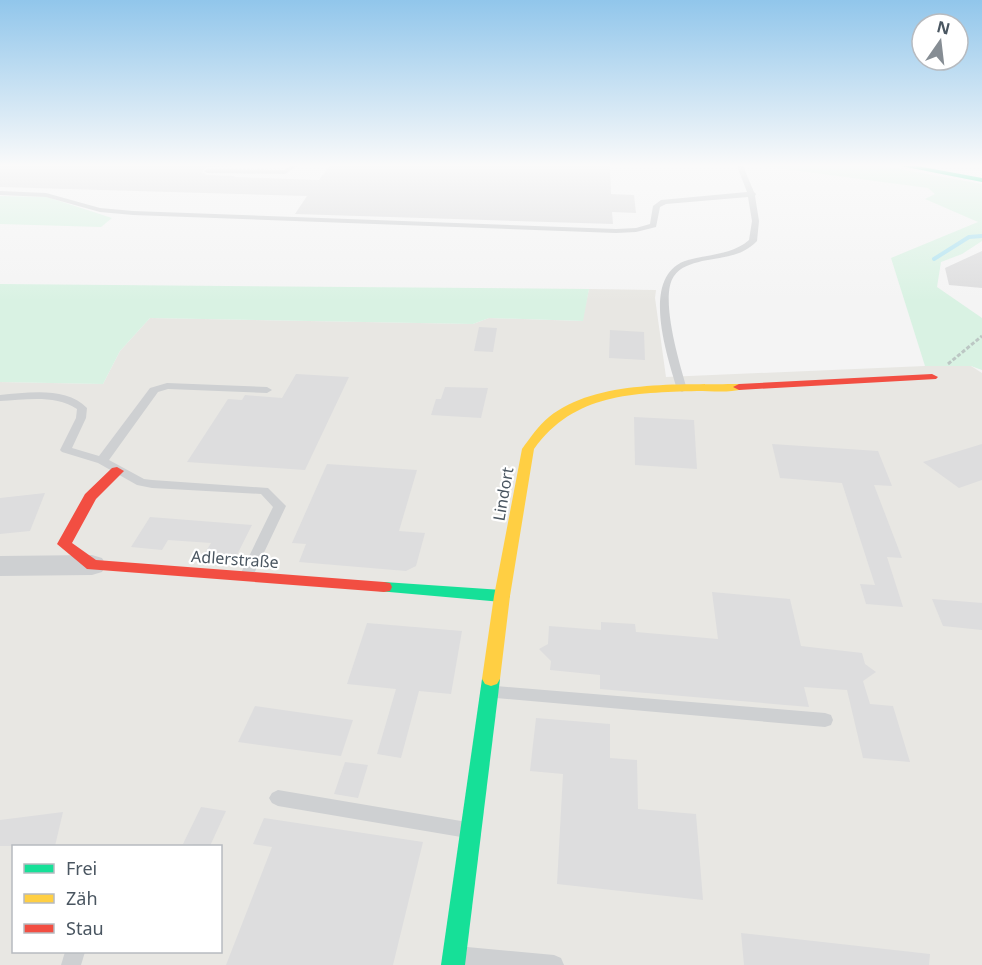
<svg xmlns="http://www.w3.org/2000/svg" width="982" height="965" font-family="'Noto Sans',sans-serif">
  <rect width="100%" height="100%" fill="#f4f4f4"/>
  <path fill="#e8e7e3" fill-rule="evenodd" d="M589,289L656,290L655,298L666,377L925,366H971L982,373V965H0V382L103,384L120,351L150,318L473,324L489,318L582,321ZM14,846H220V952H14Z"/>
  <g fill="#d9f2e3">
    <polygon points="762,166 883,166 982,184 982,241 962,254 941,262 937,287 982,318 982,370 971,366 925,366 891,258 978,222 925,199 935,194 928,188"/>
    <polygon points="0,196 47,197 112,218 101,227 0,224"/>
    <polygon points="0,284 589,289 583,321 489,318 473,324 150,318 120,351 103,384 0,382"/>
  </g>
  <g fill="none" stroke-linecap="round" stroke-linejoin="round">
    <polyline stroke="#aee2f0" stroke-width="4" points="934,259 969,237 982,236"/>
  </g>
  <g fill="#ddddde">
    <polygon points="0,166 244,166 207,167 202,172 207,175 235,176 234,177 319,180 329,166 610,166 611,194 634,195 636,213 612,212 613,224 295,214 307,196 0,187"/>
    <polygon points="982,251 982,288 949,285 945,268"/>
    <polygon points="479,327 497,328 493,352 474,351"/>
    <polygon points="610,330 644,332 645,360 609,358"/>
    <polygon points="296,374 349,377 305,470 187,462 228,399 242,400 245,395 282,398"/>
    <polygon points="445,387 488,388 481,418 431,415 436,399 441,399"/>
    <polygon points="634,417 694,420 697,469 635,465"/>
    <polygon points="772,444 878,451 892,486 874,485 902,558 887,557 903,607 866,604 860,584 875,585 842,483 780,478"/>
    <polygon points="982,444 982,480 959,488 923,462"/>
    <polygon points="327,464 417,470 399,531 425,533 416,566 406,571 299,562 306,544 292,543"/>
    <polygon points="45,493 30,531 0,534 0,498"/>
    <polygon points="150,517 252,525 237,555 205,553 211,543 168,540 162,550 131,547"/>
    <polygon points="712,592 790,599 801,646 862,653 865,664 876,672 863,681 870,704 893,706 910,762 863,758 847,690 804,687 809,707 600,689 600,675 550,670 551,661 539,649 548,644 549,626 601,630 601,622 635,624 636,632 718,639"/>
    <polygon points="932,599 982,603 982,630 943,626"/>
    <polygon points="367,623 462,631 451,694 419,691 401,758 377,754 396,689 347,684"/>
    <polygon points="255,706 353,720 341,756 238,742"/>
    <polygon points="536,718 610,724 610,758 637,760 638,809 696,814 703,900 557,884 563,774 530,771"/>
    <polygon points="345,762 368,765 358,798 334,794"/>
    <polygon points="201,807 226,811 210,846 183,844"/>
    <polygon points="63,812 55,846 0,846 0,820"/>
    <polygon points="264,818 423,842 393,965 226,965 272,847 253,844"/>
    <polygon points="741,933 930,954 929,965 744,965"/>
  </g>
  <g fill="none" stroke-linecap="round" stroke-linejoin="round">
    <polyline stroke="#bcc7c4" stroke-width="3" stroke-dasharray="4 2" stroke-linecap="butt" points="948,364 982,336"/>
    <g fill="#ced0d2" fill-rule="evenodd">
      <polygon points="290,166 297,166 285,174 207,173 204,171 207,169 284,170"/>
      <path d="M737,166H743L754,192L756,194L755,196L759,221L757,241C742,257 722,257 702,261C691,264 680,267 674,276C659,297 680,365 687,389L682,392L677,389C667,355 639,274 688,260C709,254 732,255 749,240L752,221L748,197L666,204L660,207L656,227L636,232L616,233L133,215L100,212L46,197L0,195V191L46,193L100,208L133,211L616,229L636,228L650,224L653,206L661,200L747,192Z"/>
      <path d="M167,383L267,387L272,390L267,393L168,389L158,392L109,460L144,479L152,480L268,488L286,506L251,580H241L239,577L273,507L261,494L152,488L137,485L98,463L62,452L60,450L76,418L77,409C54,394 25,400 0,401V395C27,393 66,386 87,408L86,418L72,448L99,456L150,388Z"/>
      <polygon points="496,686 825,713 831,715 833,720 831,725 825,727 496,698 490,696 488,692 490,688"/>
      <polygon points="278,790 461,821 467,823 470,829 467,835 461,837 278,806 272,803 269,798 272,793"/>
      <polygon points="467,947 554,955 561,958 564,965 462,965 457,957 460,950"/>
      <polygon points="65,952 85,952 81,965 61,965"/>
    </g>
    <polygon fill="#ced0d2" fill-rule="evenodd" points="92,555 102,558 106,565 102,572 92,575 0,576 0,556"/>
    <g fill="#16e098" fill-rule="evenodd">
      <polygon points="901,166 917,166 982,178 982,182"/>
      <polygon points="384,582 502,590 508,592 510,596 508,600 502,602 378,591 376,587 378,583"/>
      <polygon points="491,672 497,674 500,679 465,965 441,965 482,679 485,674"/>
    </g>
    <path fill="#ffcf43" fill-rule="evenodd" d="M739,384L745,387L743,389C729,393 712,391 697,391C634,393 574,393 534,449L510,596L500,679L497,684L491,686L485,684L482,679L494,596L522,449C530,438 538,426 549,417C596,379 682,385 739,384Z"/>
    <g fill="#f24e42" fill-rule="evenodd">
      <polygon points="932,374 938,377 936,379 739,390 733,387 739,384"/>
      <polygon points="117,467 124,471 96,499 72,543 96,560 384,582 390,583 392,587 390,591 384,592 87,569 57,544 85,494 112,468"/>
    </g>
  </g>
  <linearGradient id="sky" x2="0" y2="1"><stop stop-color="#91c6eb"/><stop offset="0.55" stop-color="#fafafa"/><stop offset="1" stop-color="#fafafa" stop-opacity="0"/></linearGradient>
  <rect width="982" height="301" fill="url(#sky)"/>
  <g text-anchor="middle" stroke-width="4.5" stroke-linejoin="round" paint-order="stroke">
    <g font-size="16" fill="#4a5661" stroke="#fff">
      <text transform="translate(503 494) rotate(-80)" y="6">Lindort</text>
      <text transform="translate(235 559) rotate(4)" y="6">Adlerstraße</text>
    </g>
  </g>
  <rect x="12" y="845" width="210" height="108" fill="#ffffff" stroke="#b7bbc0" stroke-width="1.5"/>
  <rect x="24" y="864" width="30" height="9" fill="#16e098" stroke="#b7bbc0" stroke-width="1.5"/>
  <text x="66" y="875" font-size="18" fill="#4a5661">Frei</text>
  <rect x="24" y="894" width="30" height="9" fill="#ffcf43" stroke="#b7bbc0" stroke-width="1.5"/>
  <text x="66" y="905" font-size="18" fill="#4a5661">Zäh</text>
  <rect x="24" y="924" width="30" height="9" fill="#f24e42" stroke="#b7bbc0" stroke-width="1.5"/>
  <text x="66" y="935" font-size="18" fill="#4a5661">Stau</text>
  <g transform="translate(940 42) rotate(14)"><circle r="28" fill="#ffffff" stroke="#b7bbc0" stroke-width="1.5"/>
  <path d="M0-4.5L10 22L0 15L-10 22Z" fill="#868d94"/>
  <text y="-9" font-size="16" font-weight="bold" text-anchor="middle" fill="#4a5661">N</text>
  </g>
</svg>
